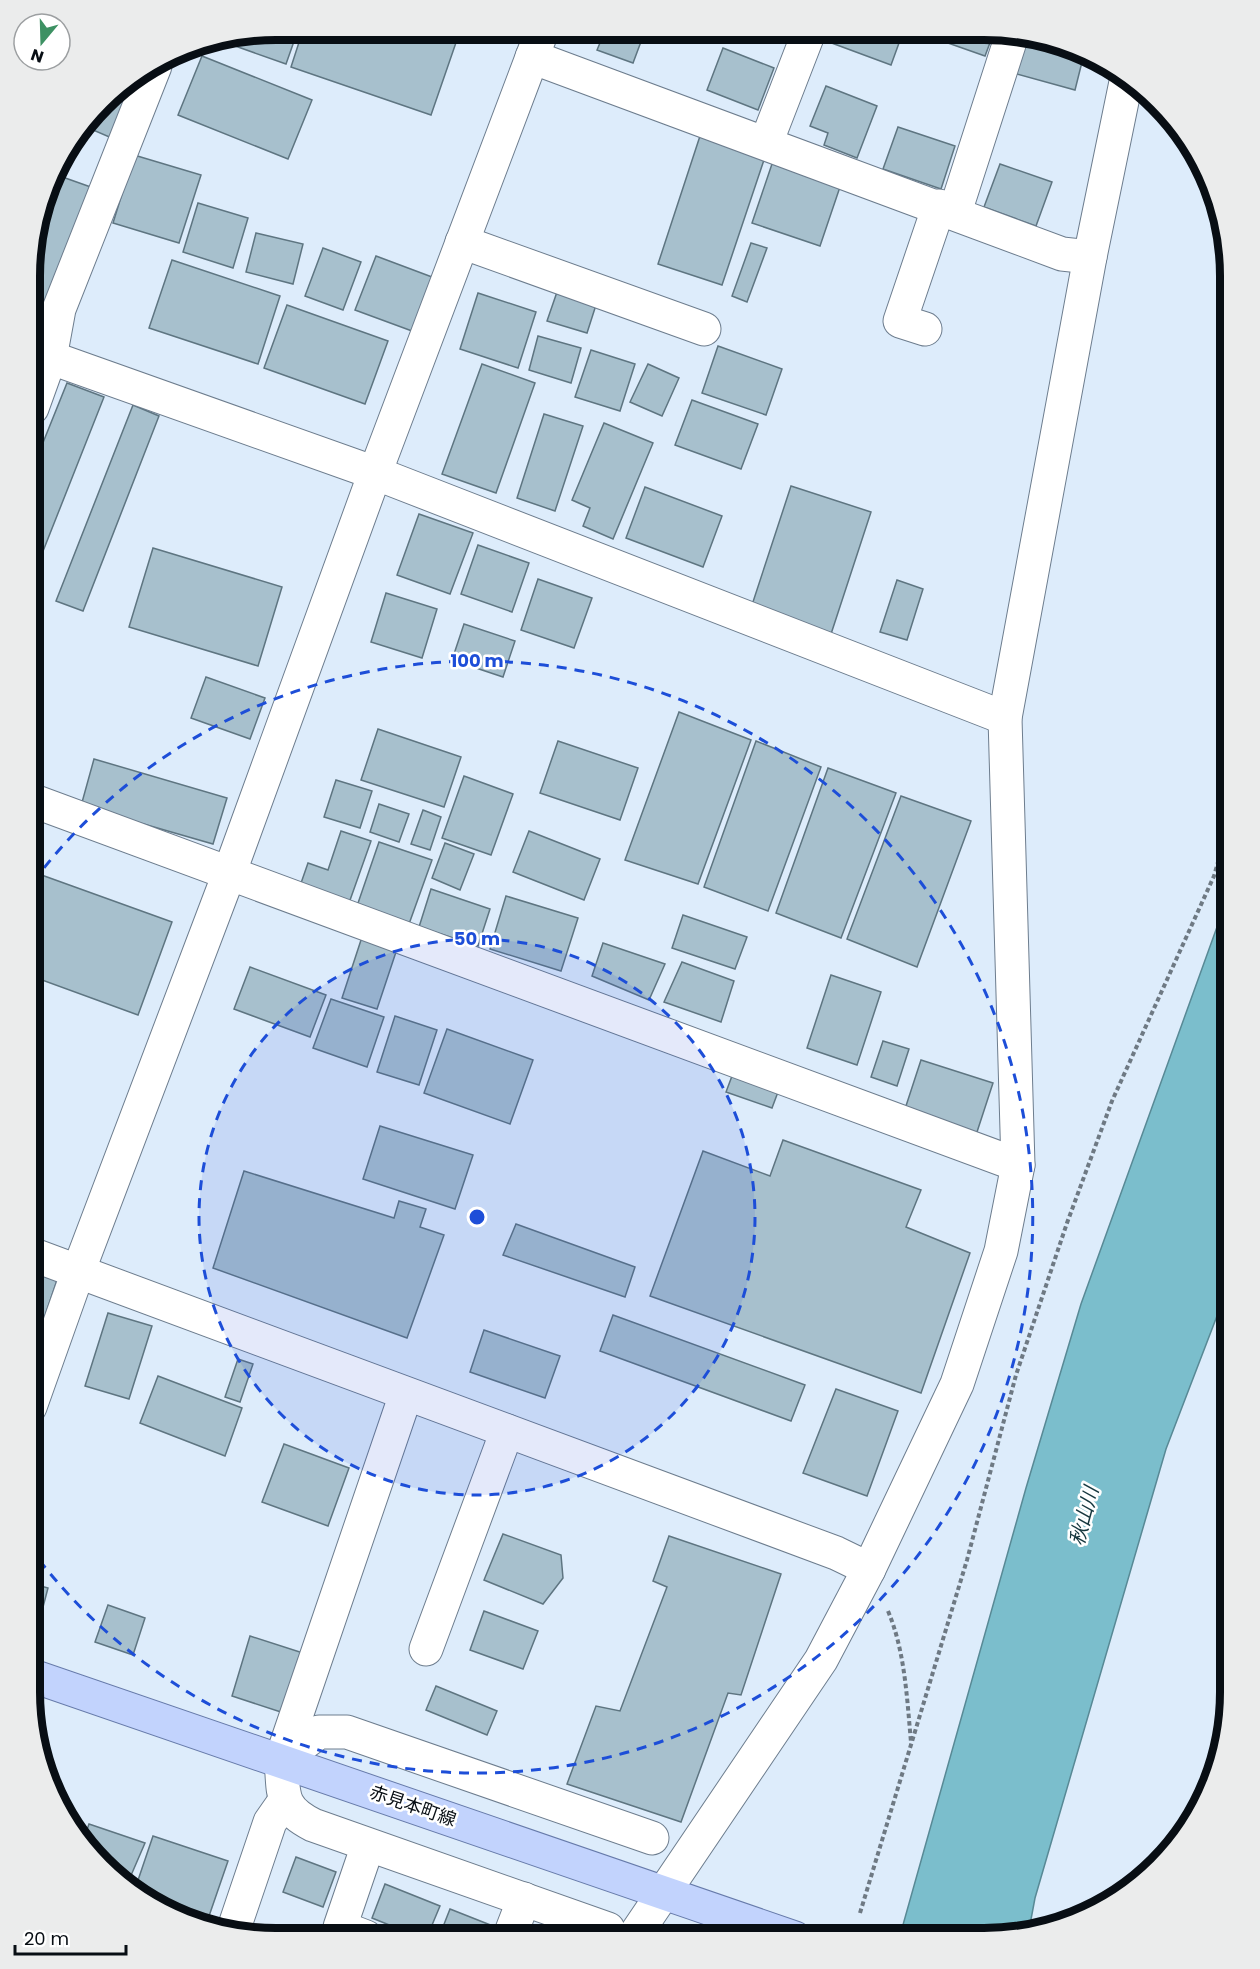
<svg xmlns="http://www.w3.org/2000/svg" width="1260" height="1969" font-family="Poppins,'Noto Sans JP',sans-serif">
  <rect width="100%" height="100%" fill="#ddecfb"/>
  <polygon fill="#7bbecc" stroke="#588995" stroke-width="1.5" points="1230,891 1230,1282 1166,1449 1035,1898 1029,1930 984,1939 899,1939 1026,1488 1081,1304"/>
  <g fill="#a7c0cd" stroke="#5e7581" stroke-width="1.5">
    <polygon points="276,30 298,30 286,64 221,41"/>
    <polygon points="303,30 460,31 431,115 291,67"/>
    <polygon points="605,31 645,31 633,63 597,50"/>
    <polygon points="834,32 903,32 891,65 829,42"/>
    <polygon points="952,32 994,32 985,56 948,43"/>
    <polygon points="1022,41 1083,58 1075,90 1013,73"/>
    <polygon points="723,48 774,68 758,110 707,90"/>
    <polygon points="202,56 312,100 288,159 178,115"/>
    <polygon points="151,68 121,142 86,127 114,91"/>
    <polygon points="826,86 877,106 857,158 824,145 828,133 810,126"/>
    <polygon points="898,127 955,146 941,189 883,169"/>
    <polygon points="701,133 766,154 722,285 658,264"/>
    <polygon points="134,155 201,175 179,243 113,223"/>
    <polygon points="773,161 841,184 820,246 752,223"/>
    <polygon points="1000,164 1052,182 1036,226 984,207"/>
    <polygon points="54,174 102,191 59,309 32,299 32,244"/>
    <polygon points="198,203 248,218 233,268 183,252"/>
    <polygon points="256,233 303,244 293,284 246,272"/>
    <polygon points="751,243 767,248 747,302 732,296"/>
    <polygon points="323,248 361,262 343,310 305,296"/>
    <polygon points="376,256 432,277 412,331 355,310"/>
    <polygon points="172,260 280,296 258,364 149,328"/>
    <polygon points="557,292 596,305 587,333 547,321"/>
    <polygon points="478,293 536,312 518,368 460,349"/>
    <polygon points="287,305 388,341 365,404 264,368"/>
    <polygon points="538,336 581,348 571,383 529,370"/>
    <polygon points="718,346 782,369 766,415 702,393"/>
    <polygon points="591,350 635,364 620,411 575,397"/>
    <polygon points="482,364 535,383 496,493 442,474"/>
    <polygon points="648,364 679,378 662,416 630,402"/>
    <polygon points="67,383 104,397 32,579 32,470"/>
    <polygon points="692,400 758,424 741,469 675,445"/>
    <polygon points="133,405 159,416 83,611 56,601"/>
    <polygon points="544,414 583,426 555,511 517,498"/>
    <polygon points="604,423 653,443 613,539 583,526 590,508 572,500"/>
    <polygon points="791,486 871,512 831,634 751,608"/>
    <polygon points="645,487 722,516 703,567 626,538"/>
    <polygon points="419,514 473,533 450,594 397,575"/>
    <polygon points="478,545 529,563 512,612 461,594"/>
    <polygon points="153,548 282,587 258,666 129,627"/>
    <polygon points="538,579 592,598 574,648 521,630"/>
    <polygon points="897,580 923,589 907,640 880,632"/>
    <polygon points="386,593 437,609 422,658 371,642"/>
    <polygon points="464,624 515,641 503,677 452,660"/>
    <polygon points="206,677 265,698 250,739 191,718"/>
    <polygon points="679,712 751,740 698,884 625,860"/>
    <polygon points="378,729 461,757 444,807 361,780"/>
    <polygon points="558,741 638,768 620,820 540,793"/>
    <polygon points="756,741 821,767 768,911 704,887"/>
    <polygon points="94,759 227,798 213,844 81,806"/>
    <polygon points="828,768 896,793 841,938 776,913"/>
    <polygon points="464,776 513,794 491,855 442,838"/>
    <polygon points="336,780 372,791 360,828 324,817"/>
    <polygon points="901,796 971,821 917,967 847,939"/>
    <polygon points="379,804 409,814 399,842 370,832"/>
    <polygon points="423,810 441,817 430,850 411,844"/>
    <polygon points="341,831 371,841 349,903 300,886 308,863 328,870"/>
    <polygon points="529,831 600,859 584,900 513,872"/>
    <polygon points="379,842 432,860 409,924 357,906"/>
    <polygon points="445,843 474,854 460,890 432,878"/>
    <polygon points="36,873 172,922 138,1015 31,976 31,886"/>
    <polygon points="431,889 490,909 478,946 419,927"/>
    <polygon points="506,896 578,918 561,971 490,949"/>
    <polygon points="683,915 747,937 735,969 672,948"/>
    <polygon points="362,937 397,949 377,1009 342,998"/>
    <polygon points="603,943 665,964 649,1000 592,976"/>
    <polygon points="682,962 734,981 721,1022 664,1002"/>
    <polygon points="250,967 326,995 310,1037 234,1009"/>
    <polygon points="831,975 881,992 857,1065 807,1048"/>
    <polygon points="331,999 384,1017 367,1067 313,1048"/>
    <polygon points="395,1016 437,1030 419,1085 377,1072"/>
    <polygon points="447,1029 533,1060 510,1124 424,1093"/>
    <polygon points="883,1041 909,1049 897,1086 871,1077"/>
    <polygon points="921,1060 993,1083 976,1135 904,1112"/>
    <polygon points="732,1076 778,1092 772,1108 726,1092"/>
    <polygon points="380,1126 473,1155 455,1209 363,1179"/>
    <polygon points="783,1140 921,1190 906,1227 970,1253 921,1393 650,1296 703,1151 770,1176"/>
    <polygon points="244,1171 394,1218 399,1201 426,1209 420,1227 444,1235 407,1338 213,1268"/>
    <polygon points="516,1224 635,1267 625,1297 503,1255"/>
    <polygon points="31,1271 57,1280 38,1337 31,1334"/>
    <polygon points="108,1313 152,1326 129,1399 85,1386"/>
    <polygon points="613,1315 805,1385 791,1421 600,1351"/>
    <polygon points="484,1330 560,1356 545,1398 470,1372"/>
    <polygon points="238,1359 253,1364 240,1402 225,1397"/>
    <polygon points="158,1376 242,1408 225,1456 140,1423"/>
    <polygon points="836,1389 898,1411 867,1496 803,1473"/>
    <polygon points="284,1444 349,1468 328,1526 262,1502"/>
    <polygon points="503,1534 561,1555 563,1578 543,1604 484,1580"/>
    <polygon points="669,1536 781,1574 741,1695 728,1693 681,1822 567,1784 596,1706 620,1711 667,1587 653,1581"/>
    <polygon points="30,1583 48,1588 43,1607 30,1603"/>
    <polygon points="108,1605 145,1618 133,1655 95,1642"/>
    <polygon points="484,1611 538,1631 523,1669 470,1650"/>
    <polygon points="250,1636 306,1654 287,1714 232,1696"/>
    <polygon points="436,1686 497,1711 487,1735 426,1710"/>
    <polygon points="89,1824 145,1843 126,1887 82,1844"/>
    <polygon points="153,1836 228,1861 208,1919 134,1892"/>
    <polygon points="296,1857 336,1872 323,1907 283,1892"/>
    <polygon points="385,1884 440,1906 427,1937 419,1937 372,1918"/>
    <polygon points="450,1909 498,1928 494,1938 439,1937"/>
  </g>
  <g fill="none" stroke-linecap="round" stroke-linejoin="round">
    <g stroke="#6d7d8e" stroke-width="35">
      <g id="minor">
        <polyline points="532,57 1062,254 1090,257"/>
        <polyline points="766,143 809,32"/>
        <polyline points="955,212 1013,32"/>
        <polyline points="462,242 704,329"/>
        <polyline points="925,329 900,321 939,206"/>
        <polyline points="32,351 375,473 1005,718"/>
        <polyline points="32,408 50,358 59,309 155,66"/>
        <polyline points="31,800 1018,1165"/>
        <polyline points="31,1254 836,1553 869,1569"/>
        <path d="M406,1394L281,1760C284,1794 279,1808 313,1825L608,1929"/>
        <polyline points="30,1407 78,1272 229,874 375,473 542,31"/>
        <polyline points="426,1649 507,1431"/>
        <polyline points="281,1760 319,1732 347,1732 652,1838"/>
        <polyline points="232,1934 270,1822 284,1802"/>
        <polyline points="366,1937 340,1927 368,1845"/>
        <polyline points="509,1938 524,1899"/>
        <polyline points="633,1938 821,1660 869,1569 957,1384 1001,1251 1018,1165 1005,718 1090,257 1127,77"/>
      </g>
    </g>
    <g stroke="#677baa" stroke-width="35">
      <polyline id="major" points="30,1675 795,1938"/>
    </g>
    <g stroke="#6e7983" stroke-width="4" stroke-dasharray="4.5 3" stroke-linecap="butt">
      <path d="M888,1611C905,1651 907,1699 911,1742"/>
      <polyline points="860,1913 967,1560 1016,1375 1067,1223 1112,1101 1214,876 1230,821"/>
    </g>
    <use href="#minor" stroke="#fff" stroke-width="33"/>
    <use href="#major" stroke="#c2d3fd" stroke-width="33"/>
  </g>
  <circle cx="477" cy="1217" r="278" fill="#1d4ed8" fill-opacity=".12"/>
  <g fill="none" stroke="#1d4ed8" stroke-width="3" stroke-dasharray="10 8">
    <circle cx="477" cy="1217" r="278"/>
    <path d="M33 882A556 556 0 1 1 33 1552"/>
  </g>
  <g text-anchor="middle" stroke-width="5" stroke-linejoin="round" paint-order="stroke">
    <g font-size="18" fill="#080e14" stroke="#fff">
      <text transform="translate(413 1806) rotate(19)" y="6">赤見本町線</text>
    </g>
    <g font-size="20" font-style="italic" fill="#16373e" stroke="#fff">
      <text transform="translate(1084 1516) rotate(-75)" y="7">秋山川</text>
    </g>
  </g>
  <path d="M0 0H1260V1969H0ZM276 40H984A236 236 0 0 1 1220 276V1692A236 236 0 0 1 984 1928H276A236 236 0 0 1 40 1692V276A236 236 0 0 1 276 40Z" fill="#ebecec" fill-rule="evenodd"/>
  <path fill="none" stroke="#080e14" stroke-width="8" d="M276 40H984A236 236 0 0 1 1220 276V1692A236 236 0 0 1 984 1928H276A236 236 0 0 1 40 1692V276A236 236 0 0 1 276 40Z"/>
  <circle cx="477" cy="1217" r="9" fill="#1d4ed8" stroke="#fff" stroke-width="3"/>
  <g font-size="18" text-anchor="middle" font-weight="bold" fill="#1d4ed8" stroke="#fff" stroke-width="5" stroke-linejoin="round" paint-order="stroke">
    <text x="477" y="667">100 m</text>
    <text x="477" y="945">50 m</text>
  </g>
  <g transform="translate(42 42) rotate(199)"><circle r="28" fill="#ffffff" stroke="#9c9fa1" stroke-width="1.5"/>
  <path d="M0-4.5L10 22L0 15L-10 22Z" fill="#3d9163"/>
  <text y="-9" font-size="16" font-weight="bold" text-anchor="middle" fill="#080e14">N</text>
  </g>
  <path d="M15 1945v9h111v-9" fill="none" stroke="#080e14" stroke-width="3"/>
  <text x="24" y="1945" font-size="18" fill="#080e14" stroke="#ffffff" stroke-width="4.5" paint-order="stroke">20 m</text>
</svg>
